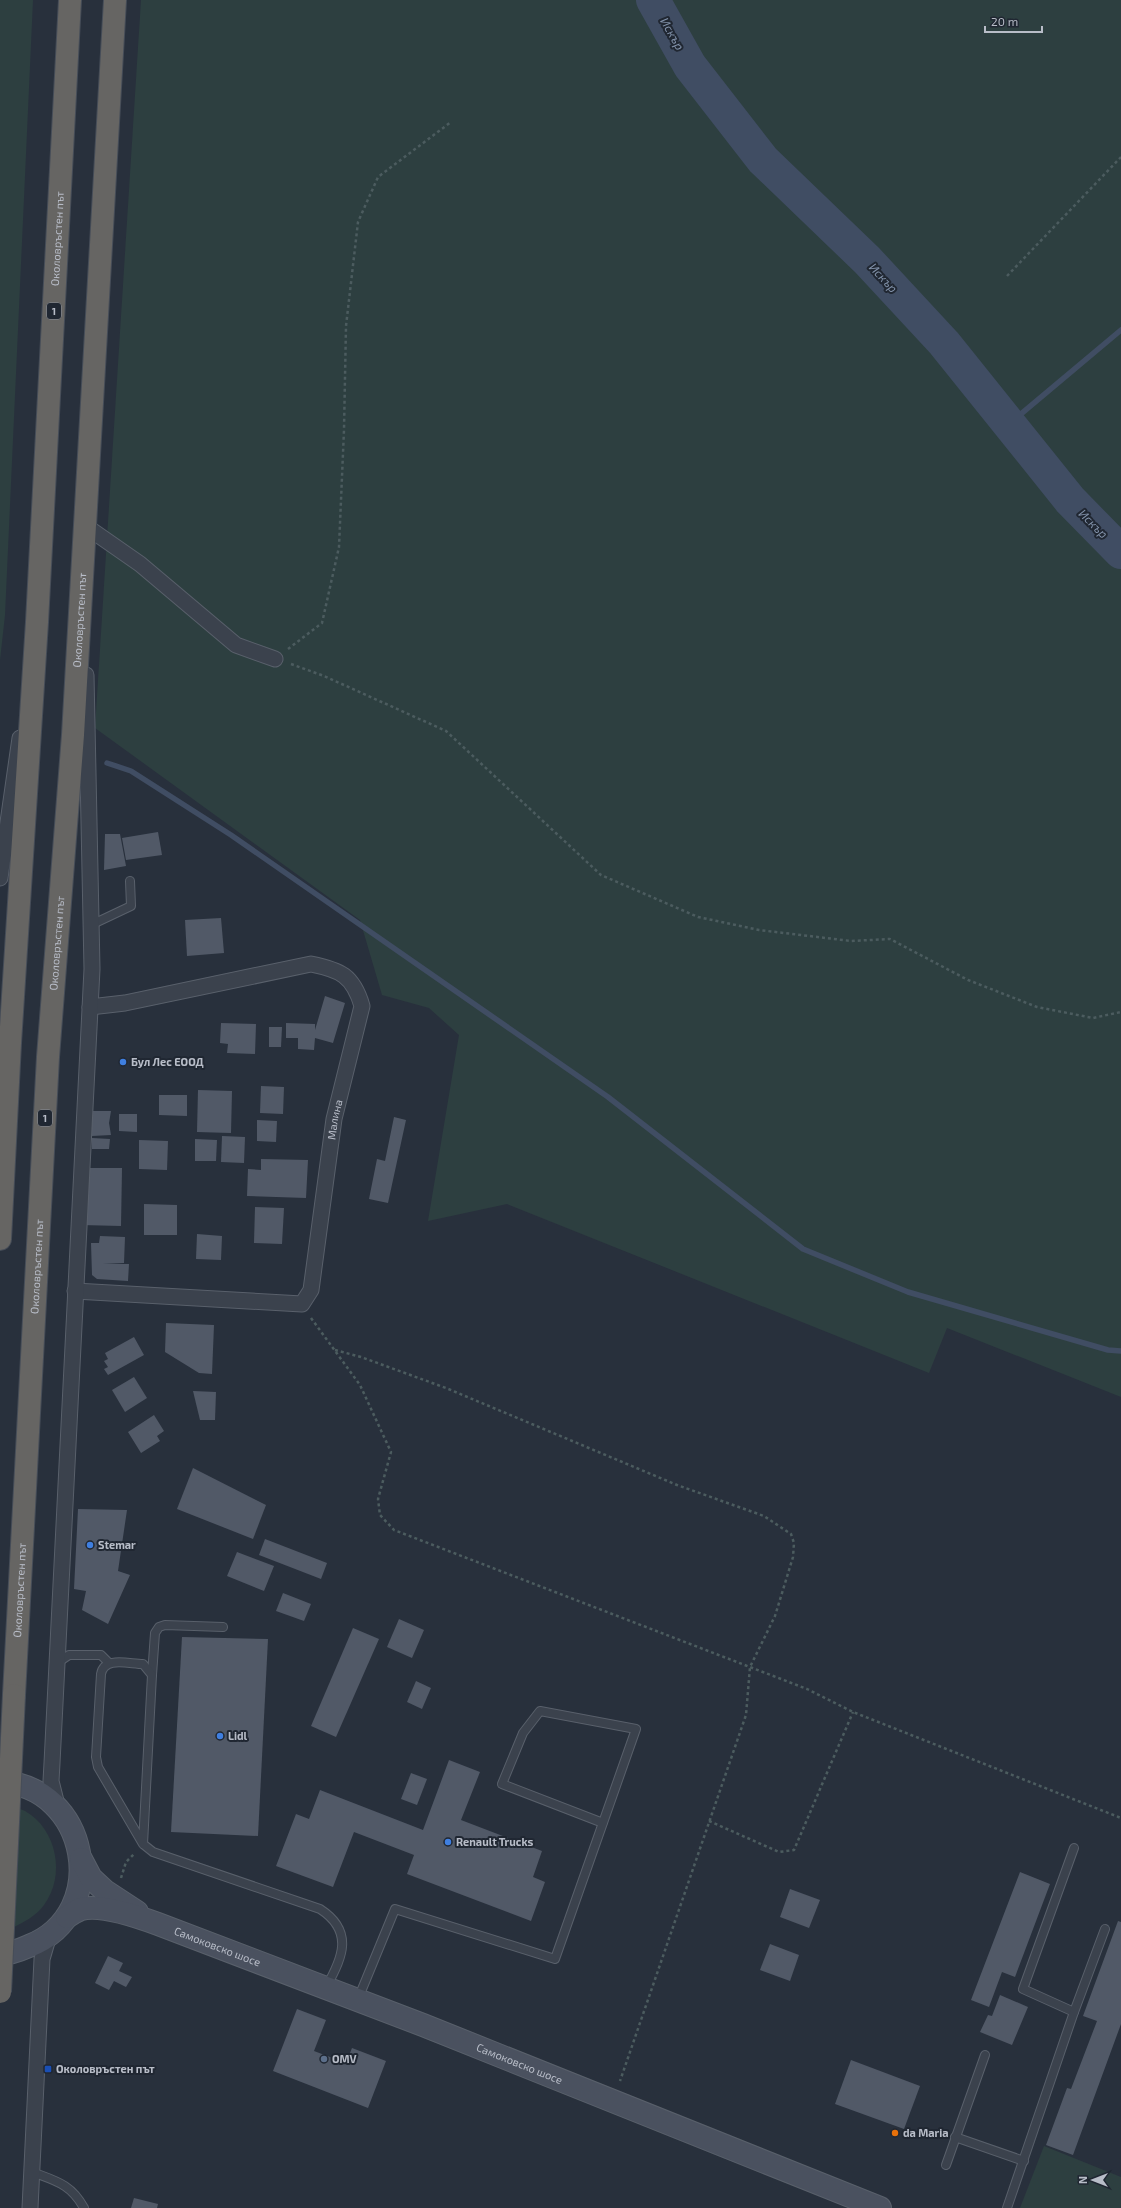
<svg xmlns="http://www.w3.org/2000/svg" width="1121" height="2208" font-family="'Exo 2',sans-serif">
  <rect width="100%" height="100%" fill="#28303c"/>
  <g fill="#2d3f40">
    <polygon points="0,0 33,0 5,615 0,660"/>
    <polygon points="141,0 1121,0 1121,1397 947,1328 929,1373 507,1204 428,1221 459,1035 429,1008 382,995 360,920 95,728"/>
    <path d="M5,1804C11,1806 19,1808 25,1811C57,1829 66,1876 44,1905C36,1916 24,1922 12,1928Z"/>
    <polygon points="1044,2146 1121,2177 1121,2208 1020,2208"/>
  </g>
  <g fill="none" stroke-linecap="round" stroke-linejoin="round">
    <g stroke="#404d63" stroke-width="5.5">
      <polyline points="1009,424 1121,330"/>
      <polyline points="107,763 131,771 231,835 608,1097 803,1249 908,1292 1108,1350 1121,1351"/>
    </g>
    <polyline stroke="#404d63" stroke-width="34" points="653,0 690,66 763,160 867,260 944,343 1070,500 1121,552"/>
  </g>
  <g fill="#515967">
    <polygon points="158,832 162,855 126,860 122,838"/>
    <polygon points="105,834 120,834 126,866 104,870"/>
    <polygon points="221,918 224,953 187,956 185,920"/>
    <polygon points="325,996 345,1003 333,1043 315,1038 314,1050 298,1049 298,1038 286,1038 286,1023 315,1024 315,1030"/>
    <polygon points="221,1023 256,1024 255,1054 227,1053 228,1044 220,1043"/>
    <polygon points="269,1027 282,1027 281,1047 269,1047"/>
    <polygon points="261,1086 284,1087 283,1114 260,1113"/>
    <polygon points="198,1090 232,1091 231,1133 197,1132"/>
    <polygon points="159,1095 187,1095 187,1116 159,1115"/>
    <polygon points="92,1111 111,1111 109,1123 111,1135 92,1136 89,1130"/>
    <polygon points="119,1114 137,1114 137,1132 119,1131"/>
    <polygon points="394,1117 406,1120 388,1203 369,1199 377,1159 385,1161"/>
    <polygon points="257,1120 277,1121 276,1142 257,1141"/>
    <polygon points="222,1136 245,1137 244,1163 221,1162"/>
    <polygon points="92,1138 110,1139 109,1149 92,1149"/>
    <polygon points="195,1139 217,1140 216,1161 195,1161"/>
    <polygon points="139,1140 168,1141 167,1170 139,1169"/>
    <polygon points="261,1159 308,1160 306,1198 247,1196 248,1169 261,1170"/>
    <polygon points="82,1168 122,1168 121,1226 81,1225"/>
    <polygon points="144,1204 177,1205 177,1235 144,1235"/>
    <polygon points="255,1207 284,1208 282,1244 254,1243"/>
    <polygon points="197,1234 222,1236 221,1260 196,1259"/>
    <polygon points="100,1236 125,1237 124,1263 103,1264 129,1264 128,1281 97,1279 92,1275 91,1243 99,1243"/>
    <polygon points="166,1323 214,1325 212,1374 199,1373 165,1352"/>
    <polygon points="134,1337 144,1355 108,1375 104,1369 108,1367 104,1361 108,1359 105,1353"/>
    <polygon points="134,1377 147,1398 125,1412 112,1390"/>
    <polygon points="193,1391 216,1392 215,1420 200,1420"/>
    <polygon points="154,1415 164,1431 157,1436 160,1441 141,1453 128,1432"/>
    <polygon points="193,1468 266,1505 253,1539 177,1509"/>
    <polygon points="78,1509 127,1510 118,1571 130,1575 108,1624 82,1610 86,1591 74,1589"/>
    <polygon points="265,1539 327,1563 321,1579 259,1555"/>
    <polygon points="237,1552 274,1566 264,1591 227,1576"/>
    <polygon points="283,1593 311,1604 304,1621 276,1611"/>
    <polygon points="399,1619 424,1630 412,1658 387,1647"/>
    <polygon points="353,1628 379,1639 336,1737 311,1726"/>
    <polygon points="182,1637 268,1639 258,1836 171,1832"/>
    <polygon points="416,1681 431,1688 422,1709 407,1702"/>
    <polygon points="449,1760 480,1772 461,1820 542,1851 533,1877 545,1882 531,1921 407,1874 414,1855 354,1832 333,1887 276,1866 296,1814 309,1819 320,1790 423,1830"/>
    <polygon points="411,1773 427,1779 417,1805 401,1799"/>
    <polygon points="1020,1872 1050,1884 1015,1977 1002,1972 989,2007 971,2000"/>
    <polygon points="790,1889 820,1900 809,1928 780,1917"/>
    <polygon points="1118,1921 1121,1922 1121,2024 1073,2155 1046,2145 1067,2088 1071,2089 1097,2021 1083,2016"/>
    <polygon points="770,1944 799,1955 790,1981 760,1970"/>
    <polygon points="108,1956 123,1963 119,1971 132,1977 126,1987 114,1981 109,1990 95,1983"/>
    <polygon points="1000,1995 1028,2007 1012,2045 980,2032 988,2015 992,2016"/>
    <polygon points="297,2009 326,2020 314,2051 346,2063 352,2048 386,2061 368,2108 273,2071"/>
    <polygon points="851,2060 920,2086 904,2129 835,2104"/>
    <polygon points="134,2198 158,2204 157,2208 131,2208"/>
  </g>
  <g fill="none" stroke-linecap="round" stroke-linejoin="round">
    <g stroke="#59606b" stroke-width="10">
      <g id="service">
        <polyline points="91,928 93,924 131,906 130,881"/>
        <polyline points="57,1663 69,1655 101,1655 109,1663"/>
        <polyline points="152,1675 155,1633 159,1627 165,1625 223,1627"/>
        <path d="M143,1844L98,1767L96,1757L101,1674C104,1656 129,1664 143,1664L152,1675L143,1844L153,1852L320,1909C354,1931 343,1958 326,1987"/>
        <polyline points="358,1999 395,1909 555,1959 636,1729 540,1711 523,1733 502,1784 603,1823"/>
        <polyline points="1074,2012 1023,1989 1074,1848"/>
        <polyline points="955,2137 1024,2161"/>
        <polyline points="946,2165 985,2055"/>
        <path d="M32,2172C56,2181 71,2184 84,2208"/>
        <polyline points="1007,2208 1074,2012 1105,1929"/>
      </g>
    </g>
    <g stroke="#59606b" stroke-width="17">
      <g id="minor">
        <polyline points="84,525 140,564 236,645 275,659"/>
        <polyline points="0,878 20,738"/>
        <path id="s1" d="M75,1291L302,1304L311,1290L334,1119L362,1006C353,975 340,970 311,964L125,1003L90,1007"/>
        <polyline points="58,1809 51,1781 52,1763 92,969 86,675"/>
        <polyline points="30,2208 42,1959 49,1935"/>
      </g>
    </g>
    <g stroke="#59606b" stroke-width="24">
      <g id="secondary">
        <path d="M0,1782C88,1785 113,1913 29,1946C20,1950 10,1954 0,1954"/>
        <polyline points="81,1859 91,1878 105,1891 137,1912"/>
        <path id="s2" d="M67,1917C71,1914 76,1911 81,1909C101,1904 139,1917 158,1924L423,2025L880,2208"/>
      </g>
    </g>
    <g stroke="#464d58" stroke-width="24">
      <g id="trunk">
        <path id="s3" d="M0,1239L10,1043L37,622L70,0"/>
        <path id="s4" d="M14,1695L48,1057L73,735L115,0"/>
      </g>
    </g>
    <g stroke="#4c5c5f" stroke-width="2.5" stroke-dasharray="3 3" stroke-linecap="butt">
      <polyline points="1007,276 1121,157"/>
      <polyline points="288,649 322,623 339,547 344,430 346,326 358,222 378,177 451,122"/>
      <polyline points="291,664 324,676 446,731 601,875 698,917 759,930 851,941 890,939 968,980 1037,1007 1093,1018 1121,1012"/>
      <polyline points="311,1318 360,1385 391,1452 378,1499 380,1515 394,1530 807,1689 853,1712 1121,1818"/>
      <polyline points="335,1350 361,1357 446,1388 677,1485 764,1516 791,1534 794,1543 793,1557 775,1616 750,1667 746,1715 620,2081"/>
      <polyline points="709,1821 779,1852 794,1850 853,1712"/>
      <polyline points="121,1878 126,1862 135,1853"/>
    </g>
    <use href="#service" stroke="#3b424d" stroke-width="8"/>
    <use href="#minor" stroke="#3b424d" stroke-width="15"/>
    <use href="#secondary" stroke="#4a515f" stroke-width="22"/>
    <use href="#trunk" stroke="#666563" stroke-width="22"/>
    <g stroke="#464d58" stroke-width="24" stroke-linecap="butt">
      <polyline id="trunk-bridge" points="0,1992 14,1695"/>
    </g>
    <use href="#trunk-bridge" stroke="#666563" stroke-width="22"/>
  </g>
  <g fill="#3f7fe0" stroke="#202732" stroke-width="1.5">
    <circle cx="123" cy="1062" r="4"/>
    <circle cx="90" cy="1545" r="4"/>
    <circle cx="220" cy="1736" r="4"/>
    <circle cx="448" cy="1842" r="4"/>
  </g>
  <circle fill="#5c6f8a" stroke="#202732" stroke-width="1.5" cx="324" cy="2059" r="4"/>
  <rect fill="#1a4fb4" stroke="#202732" stroke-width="1.5" x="44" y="2065" width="8" height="8" rx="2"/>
  <circle fill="#e8710a" stroke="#202732" stroke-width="1.5" cx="895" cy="2133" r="4"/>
  <g text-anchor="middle" stroke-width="4" stroke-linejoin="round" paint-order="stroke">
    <g fill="#202732" stroke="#8a909b" stroke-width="1">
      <rect x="47" y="303" width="14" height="16" rx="3"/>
      <rect x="38" y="1110" width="14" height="16" rx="3"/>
    </g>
    <g font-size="10" font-weight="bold" fill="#b8bdc8">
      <text x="54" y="315">1</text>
      <text x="45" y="1122">1</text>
    </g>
    <g font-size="11" fill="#b8bdc8" stroke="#202732">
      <text dy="4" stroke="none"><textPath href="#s3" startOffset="1002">Околовръстен път</textPath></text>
      <text dy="4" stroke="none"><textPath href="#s4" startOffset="1077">Околовръстен път</textPath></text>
      <text dy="4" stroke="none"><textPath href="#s4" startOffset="753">Околовръстен път</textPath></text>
      <text dy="4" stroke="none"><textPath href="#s1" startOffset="416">Малина</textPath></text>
      <text dy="4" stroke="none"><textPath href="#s4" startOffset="429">Околовръстен път</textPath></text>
      <text dy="4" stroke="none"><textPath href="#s4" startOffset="105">Околовръстен път</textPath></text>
      <text dy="4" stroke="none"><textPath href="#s2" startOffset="159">Самоковско шосе</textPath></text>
      <text dy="4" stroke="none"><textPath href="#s2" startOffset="483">Самоковско шосе</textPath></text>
    </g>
    <g font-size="11" font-weight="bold" fill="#b8bdc8" stroke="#202732" text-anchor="start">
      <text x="131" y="1066">Бул Лес ЕООД</text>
      <text x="98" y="1549">Stemar</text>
      <text x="228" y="1740">Lidl</text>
      <text x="456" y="1846">Renault Trucks</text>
      <text x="332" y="2063">OMV</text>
      <text x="56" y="2073">Околовръстен път</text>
      <text x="903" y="2137">da Maria</text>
    </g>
    <g font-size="12" font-style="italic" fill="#8393ab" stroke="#202732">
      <text transform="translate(672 34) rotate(60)" y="4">Искър</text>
      <text transform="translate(883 278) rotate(47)" y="4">Искър</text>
      <text transform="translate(1093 524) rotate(45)" y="4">Искър</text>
    </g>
  </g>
  <g transform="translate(1093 2180) rotate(270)" stroke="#202732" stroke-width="3" paint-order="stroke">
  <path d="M0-3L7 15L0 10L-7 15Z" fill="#b8bdc8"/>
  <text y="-6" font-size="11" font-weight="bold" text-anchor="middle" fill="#b8bdc8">N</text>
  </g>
  <path d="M985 26v6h57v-6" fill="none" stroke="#b8bdc8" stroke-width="2"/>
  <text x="991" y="26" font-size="12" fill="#b8bdc8" stroke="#202732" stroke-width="3" paint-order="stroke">20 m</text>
</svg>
